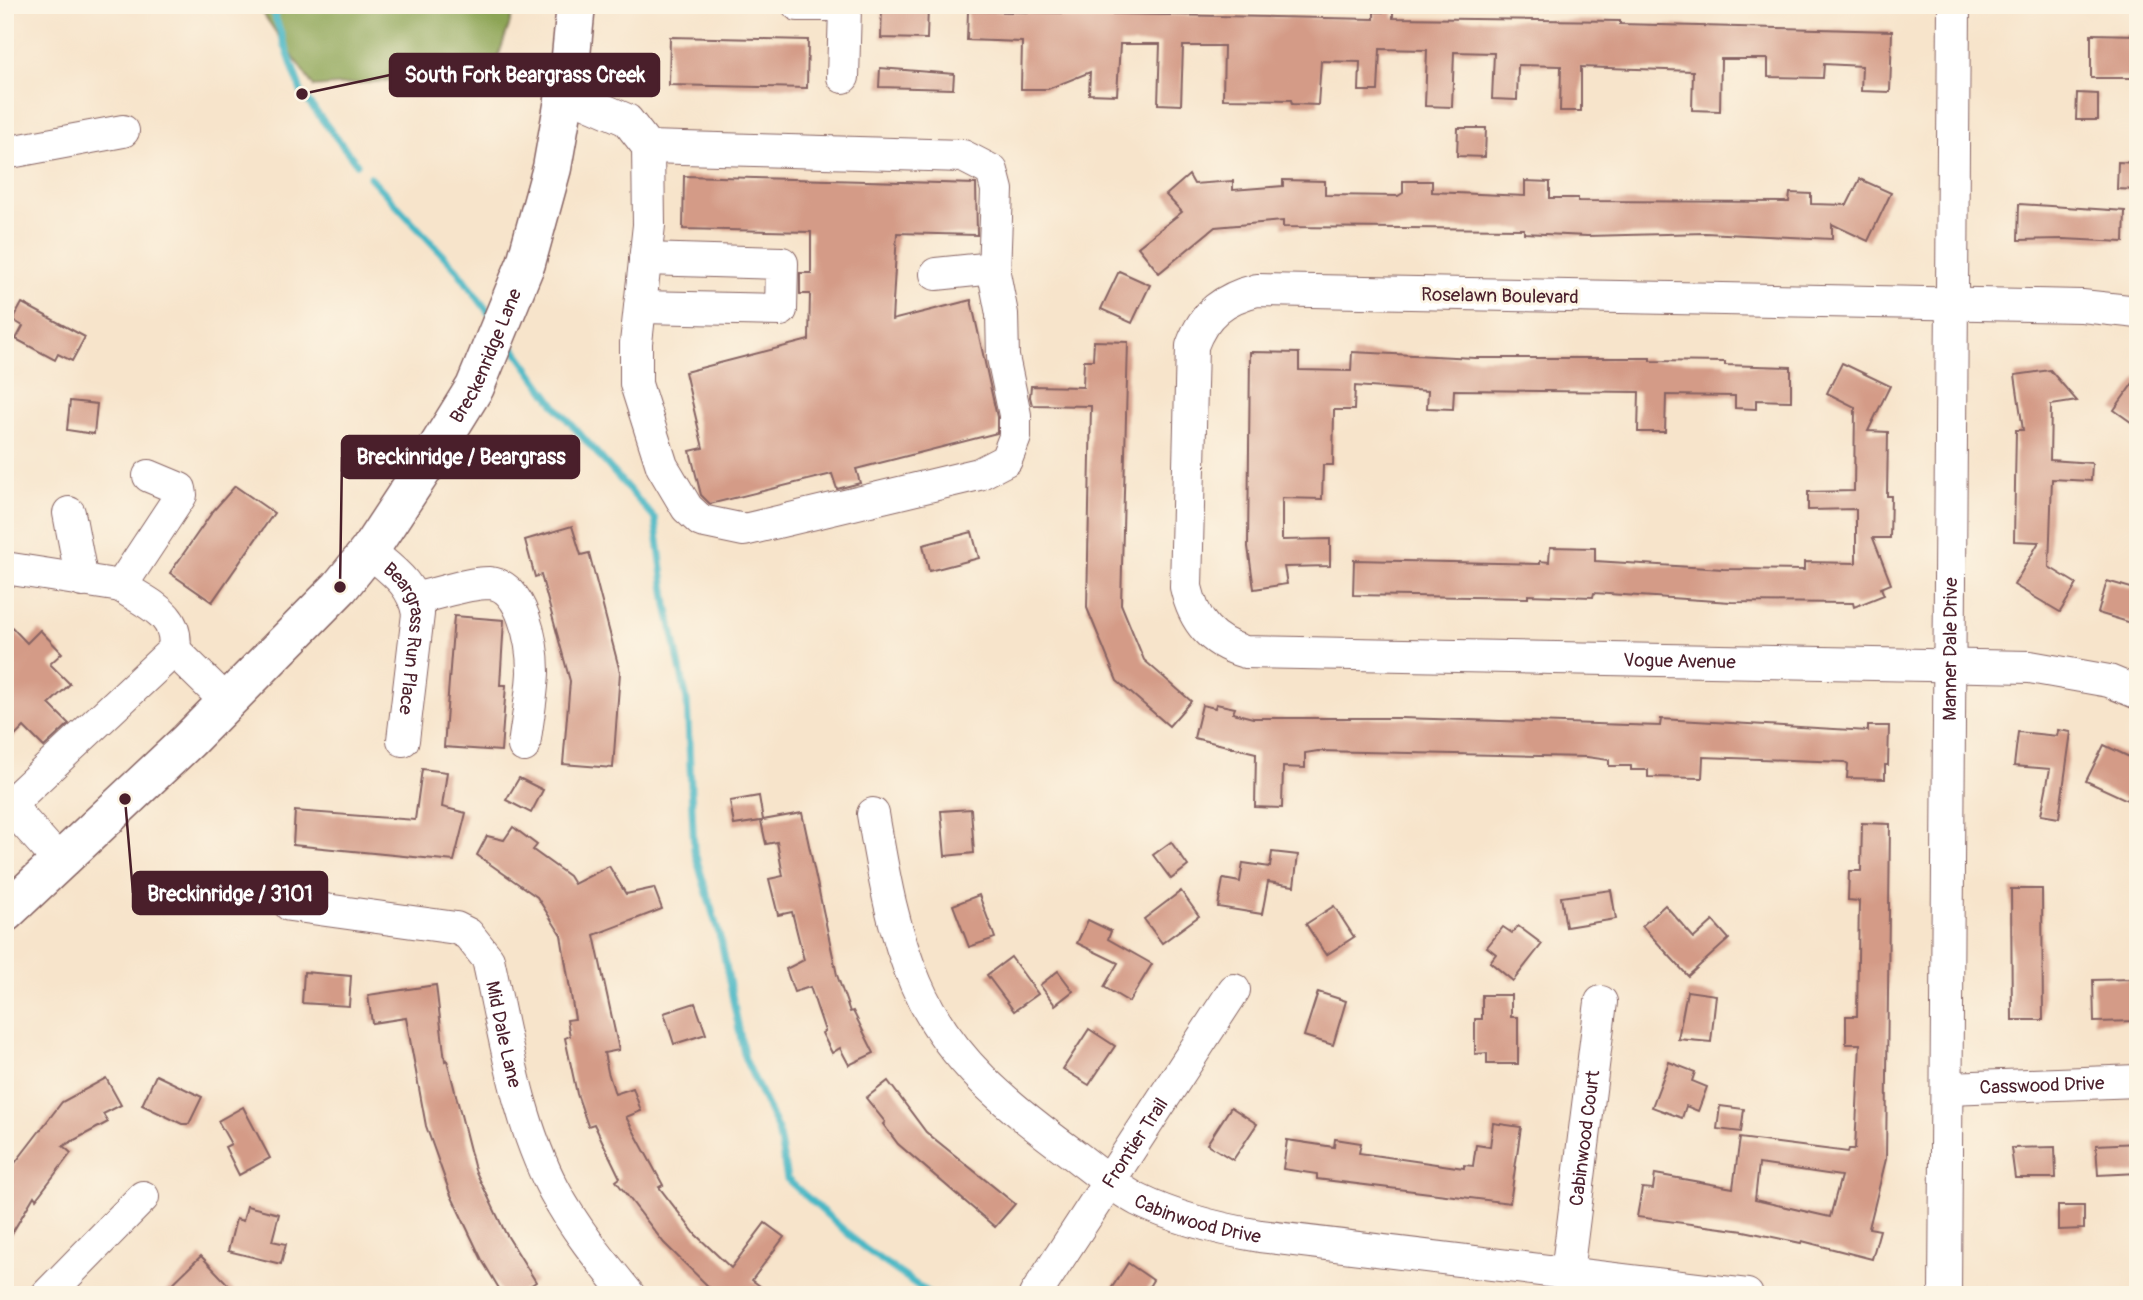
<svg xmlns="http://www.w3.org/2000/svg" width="2143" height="1300" font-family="Pangolin,sans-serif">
  <rect width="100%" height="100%" fill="#fcf5e5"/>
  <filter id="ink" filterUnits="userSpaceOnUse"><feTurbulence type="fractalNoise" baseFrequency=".0143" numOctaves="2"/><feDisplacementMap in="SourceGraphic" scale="14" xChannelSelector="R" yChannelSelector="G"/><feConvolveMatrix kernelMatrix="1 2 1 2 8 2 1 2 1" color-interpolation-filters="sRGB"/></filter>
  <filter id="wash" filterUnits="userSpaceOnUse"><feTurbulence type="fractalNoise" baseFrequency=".00686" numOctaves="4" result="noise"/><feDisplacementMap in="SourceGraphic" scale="28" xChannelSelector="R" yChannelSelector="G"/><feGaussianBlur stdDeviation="1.57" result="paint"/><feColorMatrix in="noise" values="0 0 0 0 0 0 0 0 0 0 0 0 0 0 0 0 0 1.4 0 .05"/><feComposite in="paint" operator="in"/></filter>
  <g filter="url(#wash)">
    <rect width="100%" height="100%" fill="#f7e4cb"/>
    <polygon fill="#8ca455" stroke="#6b6240" stroke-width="2" points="257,5 516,5 493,72 314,87"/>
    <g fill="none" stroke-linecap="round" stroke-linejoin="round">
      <g stroke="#4ab7c5" stroke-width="7">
        <polyline points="271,5 302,94 357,164"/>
        <polyline points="370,177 457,270 491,316"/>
        <polyline points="508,340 558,409 655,519 667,605 687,701 694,850 721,941 745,1059 778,1130 787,1179 864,1248 931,1295"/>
      </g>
    </g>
    <g id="blocks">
      <g fill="#d49b87" fill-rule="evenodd">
        <polygon points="882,5 928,5 927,39 881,38"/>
        <polygon points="968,11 1374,19 1374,12 1393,12 1393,18 1620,21 1620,24 1892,31 1890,92 1861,91 1862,66 1824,64 1823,78 1768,77 1768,59 1721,59 1720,111 1692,110 1693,71 1581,67 1581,111 1560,111 1561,66 1518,65 1517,100 1492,99 1494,53 1454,52 1452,107 1425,106 1427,50 1380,49 1378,91 1359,91 1360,62 1321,61 1318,105 1292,104 1291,100 1223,99 1224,46 1183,46 1181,105 1158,104 1160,44 1120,44 1117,95 1089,94 1090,72 1048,89 1021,89 1022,42 967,40"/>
        <polygon points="2091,34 2137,35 2136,78 2091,78"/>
        <polygon points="670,37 808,40 807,88 669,85"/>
        <polygon points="880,68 954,74 953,89 879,87"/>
        <polygon points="2077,93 2098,94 2098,120 2076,120"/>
        <polygon points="1458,128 1486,128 1485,157 1457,156"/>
        <polygon points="2118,162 2138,163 2138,190 2117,189"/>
        <polygon points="1189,175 1194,184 1233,181 1233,190 1283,186 1283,180 1325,181 1325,195 1398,196 1403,193 1403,181 1432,181 1432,192 1525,196 1525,181 1550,182 1550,198 1578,198 1578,201 1789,202 1790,193 1811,194 1811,204 1847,205 1860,179 1891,193 1868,241 1832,224 1832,239 1705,233 1587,236 1524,233 1524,229 1283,227 1283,221 1215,227 1159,273 1138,247 1182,212 1166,195"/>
        <polygon points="684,176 976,184 977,235 897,233 892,320 971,300 997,417 997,433 856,469 860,483 837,489 832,474 710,504 701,495 690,451 703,448 685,372 809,340 810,294 800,294 800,273 811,273 811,232 683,229"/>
        <polygon points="2019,204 2125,211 2124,242 2063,239 2018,240"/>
        <polygon points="1119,271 1150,285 1132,323 1101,309"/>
        <polygon points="22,303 85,337 72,361 58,354 55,360 16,339 23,326 13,320"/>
        <polygon points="1094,341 1128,342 1121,604 1144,660 1191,701 1169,726 1117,681 1087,608 1091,406 1032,405 1030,397 1031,386 1083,387 1084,360 1093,360"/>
        <polygon points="1250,352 1299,353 1299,370 1351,371 1352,352 1475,358 1650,358 1650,361 1725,362 1725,365 1791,367 1791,401 1756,400 1756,409 1735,408 1735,396 1666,395 1665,432 1638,432 1639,392 1454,390 1453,409 1427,408 1428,391 1355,386 1354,410 1334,410 1333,465 1323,465 1322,499 1282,498 1282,540 1330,539 1330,566 1284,567 1287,584 1254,589 1248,547"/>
        <polygon points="1842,363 1890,386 1868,431 1888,432 1887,496 1891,496 1890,538 1873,538 1891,584 1881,588 1884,595 1854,607 1853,603 1731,602 1594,593 1593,597 1528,595 1528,598 1353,595 1354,560 1540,564 1540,561 1549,562 1550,547 1595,548 1595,561 1723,569 1804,570 1804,562 1856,563 1856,509 1808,510 1808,492 1854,491 1855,407 1827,393"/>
        <polygon points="2050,370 2077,401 2051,405 2050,460 2092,463 2091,481 2052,479 2049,567 2077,584 2060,612 2014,585 2039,542 2014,541 2016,430 2023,430 2015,375"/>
        <polygon points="2138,376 2138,427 2114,410"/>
        <polygon points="70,401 97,404 94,434 67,430"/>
        <polygon points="235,486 274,513 212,602 170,573 213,511"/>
        <polygon points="572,526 581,555 589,553 620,672 613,768 563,764 570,681 541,575 535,577 525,540"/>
        <polygon points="972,532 979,558 929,571 923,545"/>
        <polygon points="2107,581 2138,590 2138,625 2098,613"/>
        <polygon points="454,616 504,620 500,685 506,685 501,751 444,747"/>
        <polygon points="5,620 27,643 40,630 62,653 50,664 70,684 49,704 69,724 44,747 24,727 5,746"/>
        <polygon points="1216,704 1235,708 1233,713 1253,718 1400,718 1660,726 1661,719 1868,731 1868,726 1889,726 1888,765 1885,765 1885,779 1847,778 1848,764 1845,762 1703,757 1702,778 1648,777 1648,770 1631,770 1631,766 1609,766 1609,760 1587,757 1318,751 1305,753 1305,768 1283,767 1282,808 1255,807 1256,753 1194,738 1202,705 1215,708"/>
        <polygon points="2058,730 2071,732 2059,818 2041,815 2050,769 2014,766 2018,732 2057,736"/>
        <polygon points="2104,745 2138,761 2138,805 2086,781"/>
        <polygon points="422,769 447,772 442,807 466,813 454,861 293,845 295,811 415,820"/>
        <polygon points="519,778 543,790 531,813 506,800"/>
        <polygon points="759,796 763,820 802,813 837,975 850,1012 853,1011 874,1053 849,1065 840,1048 832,1053 822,1033 825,1031 810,987 794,992 786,969 804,960 792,912 778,915 769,879 783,876 777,842 766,844 761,821 734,825 730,801"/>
        <polygon points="971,809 974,853 945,856 941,811"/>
        <path d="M1862,823L1890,824L1886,1159L1869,1228L1880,1230L1872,1259L1802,1241L1801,1243L1744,1231L1637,1217L1642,1188L1653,1189L1655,1174L1733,1188L1740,1138L1848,1152L1849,1149H1855L1860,1044H1846V1016H1857L1859,901L1848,900L1849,871H1861ZM1759,1164L1841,1176L1830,1217L1755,1200Z"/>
        <polygon points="513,827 537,845 533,850 569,876 574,884 609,866 626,894 654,888 662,909 594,935 619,1050 604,1053 608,1072 615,1094 633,1088 641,1111 626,1117 663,1185 659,1187 696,1235 731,1268 765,1223 784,1237 752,1280 772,1295 717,1295 664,1243 616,1181 620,1178 594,1124 588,1126 577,1094 565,1038 570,1036 567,1020 575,1019 561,935 537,897 477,855 487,836 504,840"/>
        <polygon points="1171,842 1188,866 1171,879 1153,855"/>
        <polygon points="1272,852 1298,855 1294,886 1268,882 1262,914 1218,907 1223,879 1240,882 1243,863 1270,867"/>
        <polygon points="2011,889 2042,889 2043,1020 2012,1020"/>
        <polygon points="1611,890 1616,919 1566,927 1561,897"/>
        <polygon points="1181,891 1199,916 1162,943 1144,919"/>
        <polygon points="979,895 995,938 969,947 953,905"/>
        <polygon points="1665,905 1694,938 1713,921 1729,939 1688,976 1642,926"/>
        <polygon points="1334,906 1354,937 1326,955 1306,924"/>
        <polygon points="1088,920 1111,931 1108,939 1152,964 1129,1002 1104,987 1118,963 1077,943"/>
        <polygon points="1518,926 1542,944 1513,981 1490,962 1496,954 1487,947 1503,927 1512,933"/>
        <polygon points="1011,957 1038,994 1014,1011 987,975"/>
        <polygon points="1058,971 1073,991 1055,1005 1040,985"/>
        <polygon points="304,972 351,976 349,1006 302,1003"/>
        <polygon points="2132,979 2132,990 2138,990 2138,1021 2094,1022 2093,980"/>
        <polygon points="436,985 445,1061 447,1060 475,1170 505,1232 536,1282 516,1295 503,1295 482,1260 450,1193 426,1126 406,1018 372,1023 368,995"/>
        <polygon points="1687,991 1716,995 1711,1042 1678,1039"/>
        <polygon points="1318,992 1346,1001 1333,1045 1304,1036"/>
        <polygon points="1482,995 1511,995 1511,1017 1518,1017 1518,1064 1487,1064 1487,1053 1475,1054 1475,1019 1482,1019"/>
        <polygon points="695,1003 706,1034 674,1044 664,1013"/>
        <polygon points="1089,1029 1115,1046 1089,1085 1063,1069"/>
        <polygon points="1669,1062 1695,1072 1692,1081 1707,1087 1698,1111 1686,1106 1682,1118 1652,1107"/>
        <polygon points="156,1075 202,1097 189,1124 182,1124 142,1105"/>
        <polygon points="106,1078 121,1105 103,1114 108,1122 63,1146 71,1153 36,1199 34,1196 5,1245 5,1176 62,1102"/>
        <polygon points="888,1081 926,1132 1015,1204 995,1227 898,1144 883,1124 885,1122 866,1098"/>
        <polygon points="1720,1106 1744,1109 1741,1132 1717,1129"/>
        <polygon points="243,1107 270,1158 239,1175 225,1147 231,1144 218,1121"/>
        <polygon points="1231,1107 1257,1124 1233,1160 1207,1144"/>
        <polygon points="1493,1123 1521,1127 1510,1203 1317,1179 1317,1174 1283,1169 1287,1140 1334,1147 1335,1139 1361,1143 1359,1153 1464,1168 1464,1165 1473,1166 1476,1145 1490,1147"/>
        <polygon points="2138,1143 2138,1173 2098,1175 2096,1145"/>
        <polygon points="2055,1147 2056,1178 2015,1178 2011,1148"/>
        <polygon points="247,1206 279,1214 272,1241 286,1244 281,1264 228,1251 236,1219 243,1221"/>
        <polygon points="2058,1206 2084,1206 2084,1229 2058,1230"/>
        <polygon points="201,1256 238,1295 161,1295"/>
        <polygon points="1128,1263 1153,1280 1144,1295 1107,1295"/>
      </g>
    </g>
  </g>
  <g filter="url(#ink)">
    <use href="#blocks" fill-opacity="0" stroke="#876463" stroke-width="2"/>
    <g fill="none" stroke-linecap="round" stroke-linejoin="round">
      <g stroke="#876463" stroke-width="34">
        <g id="minor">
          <polyline points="798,5 845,5"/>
          <polyline points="843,77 845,7"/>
          <polyline points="565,93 627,120 648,147 649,225 636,343 636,384 662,466 687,508 701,521 744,530 979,474 1006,460 1015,437 1015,415 1003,357 1002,314 994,273 997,190 992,171 963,156 648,147"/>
          <polyline points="5,153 123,131"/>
          <polyline points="936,274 994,268"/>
          <polyline points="640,307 781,310 782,263 645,259"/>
          <path id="s1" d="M2138,312L2082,306L1257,290C1224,298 1204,313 1192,346L1186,587C1194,622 1211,642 1245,652L2030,667L2109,681L2138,693"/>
          <path d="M149,476L180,489L181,495L121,586C147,604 180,614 174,650"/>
          <polyline points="69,513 82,581"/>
          <path id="s2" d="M369,551C391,570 413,583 418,614L403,740"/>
          <polyline points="5,568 121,586"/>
          <path d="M416,598C438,594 466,583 489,583C523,584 533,645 533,672C532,696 527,722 524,746"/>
          <polyline points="5,802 9,805 174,650 227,702"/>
          <polyline points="5,808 9,805 60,862"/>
          <path id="s3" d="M873,814C883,872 892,929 916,984C948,1059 1009,1107 1073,1154C1094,1170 1115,1188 1138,1200C1177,1219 1219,1229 1260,1236L1747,1295"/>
          <path id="s4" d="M290,905L456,928L468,934L488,959C505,1036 517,1120 554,1190C574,1228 602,1262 629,1295"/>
          <path id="s5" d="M1948,1088L2138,1081"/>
          <path id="s6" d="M1567,1273L1601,1002"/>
          <polyline points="47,1295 143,1197"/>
          <path id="s7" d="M1035,1295L1234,990"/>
          <path id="s8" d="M1945,1295L1954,5"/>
        </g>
      </g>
      <g stroke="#876463" stroke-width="41">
        <g id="major">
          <path id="s9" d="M5,913L188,741L340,587L369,551L439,445L475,387L526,263L552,168L570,66L576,5"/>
        </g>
      </g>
      <use href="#minor" stroke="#fff" stroke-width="32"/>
      <use href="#major" stroke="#fff" stroke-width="38"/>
    </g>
  </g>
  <g text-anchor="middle" stroke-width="6" stroke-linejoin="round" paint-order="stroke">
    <g font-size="19" fill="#4a1f2b" stroke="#fcf5e5">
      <text transform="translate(1500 295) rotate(1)" y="7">Roselawn Boulevard</text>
      <text dy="7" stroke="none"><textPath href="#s9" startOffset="742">Breckenridge Lane</textPath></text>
      <text dy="7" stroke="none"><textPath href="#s2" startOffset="103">Beargrass Run Place</textPath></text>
      <text dy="7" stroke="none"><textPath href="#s8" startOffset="646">Manner Dale Drive</textPath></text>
      <text dy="7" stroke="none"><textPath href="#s1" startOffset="1740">Vogue Avenue</textPath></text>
      <text dy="7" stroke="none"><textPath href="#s4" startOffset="290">Mid Dale Lane</textPath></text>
      <text dy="7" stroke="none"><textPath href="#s5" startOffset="94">Casswood Drive</textPath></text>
      <text dy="7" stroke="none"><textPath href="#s6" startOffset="136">Cabinwood Court</textPath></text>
      <text dy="7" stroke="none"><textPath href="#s7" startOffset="182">Frontier Trail</textPath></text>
      <text dy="7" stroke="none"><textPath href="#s3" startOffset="553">Cabinwood Drive</textPath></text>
    </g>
  </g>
  <path fill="none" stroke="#4a1f2b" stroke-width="2.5" d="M302 94L390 75M340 587L342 457M125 799L133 893"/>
  <g fill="#4a1f2b" stroke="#fcf5e5" stroke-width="2.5">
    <circle cx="302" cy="94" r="7"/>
    <circle cx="340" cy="587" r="7"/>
    <circle cx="125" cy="799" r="7"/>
  </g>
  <g fill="#4a1f2b" stroke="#4a1f2b" stroke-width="2.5">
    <rect x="390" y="54" width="269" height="42" rx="7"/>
    <rect x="342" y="436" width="237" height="42" rx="7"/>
    <rect x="133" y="872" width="194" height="42" rx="7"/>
  </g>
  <g font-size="21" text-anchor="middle" font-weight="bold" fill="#fff">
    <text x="525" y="82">South Fork Beargrass Creek</text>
    <text x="461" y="464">Breckinridge / Beargrass</text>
    <text x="230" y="901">Breckinridge / 3101</text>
  </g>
  <rect width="2143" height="1300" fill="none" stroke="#fcf5e5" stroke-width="28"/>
</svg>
